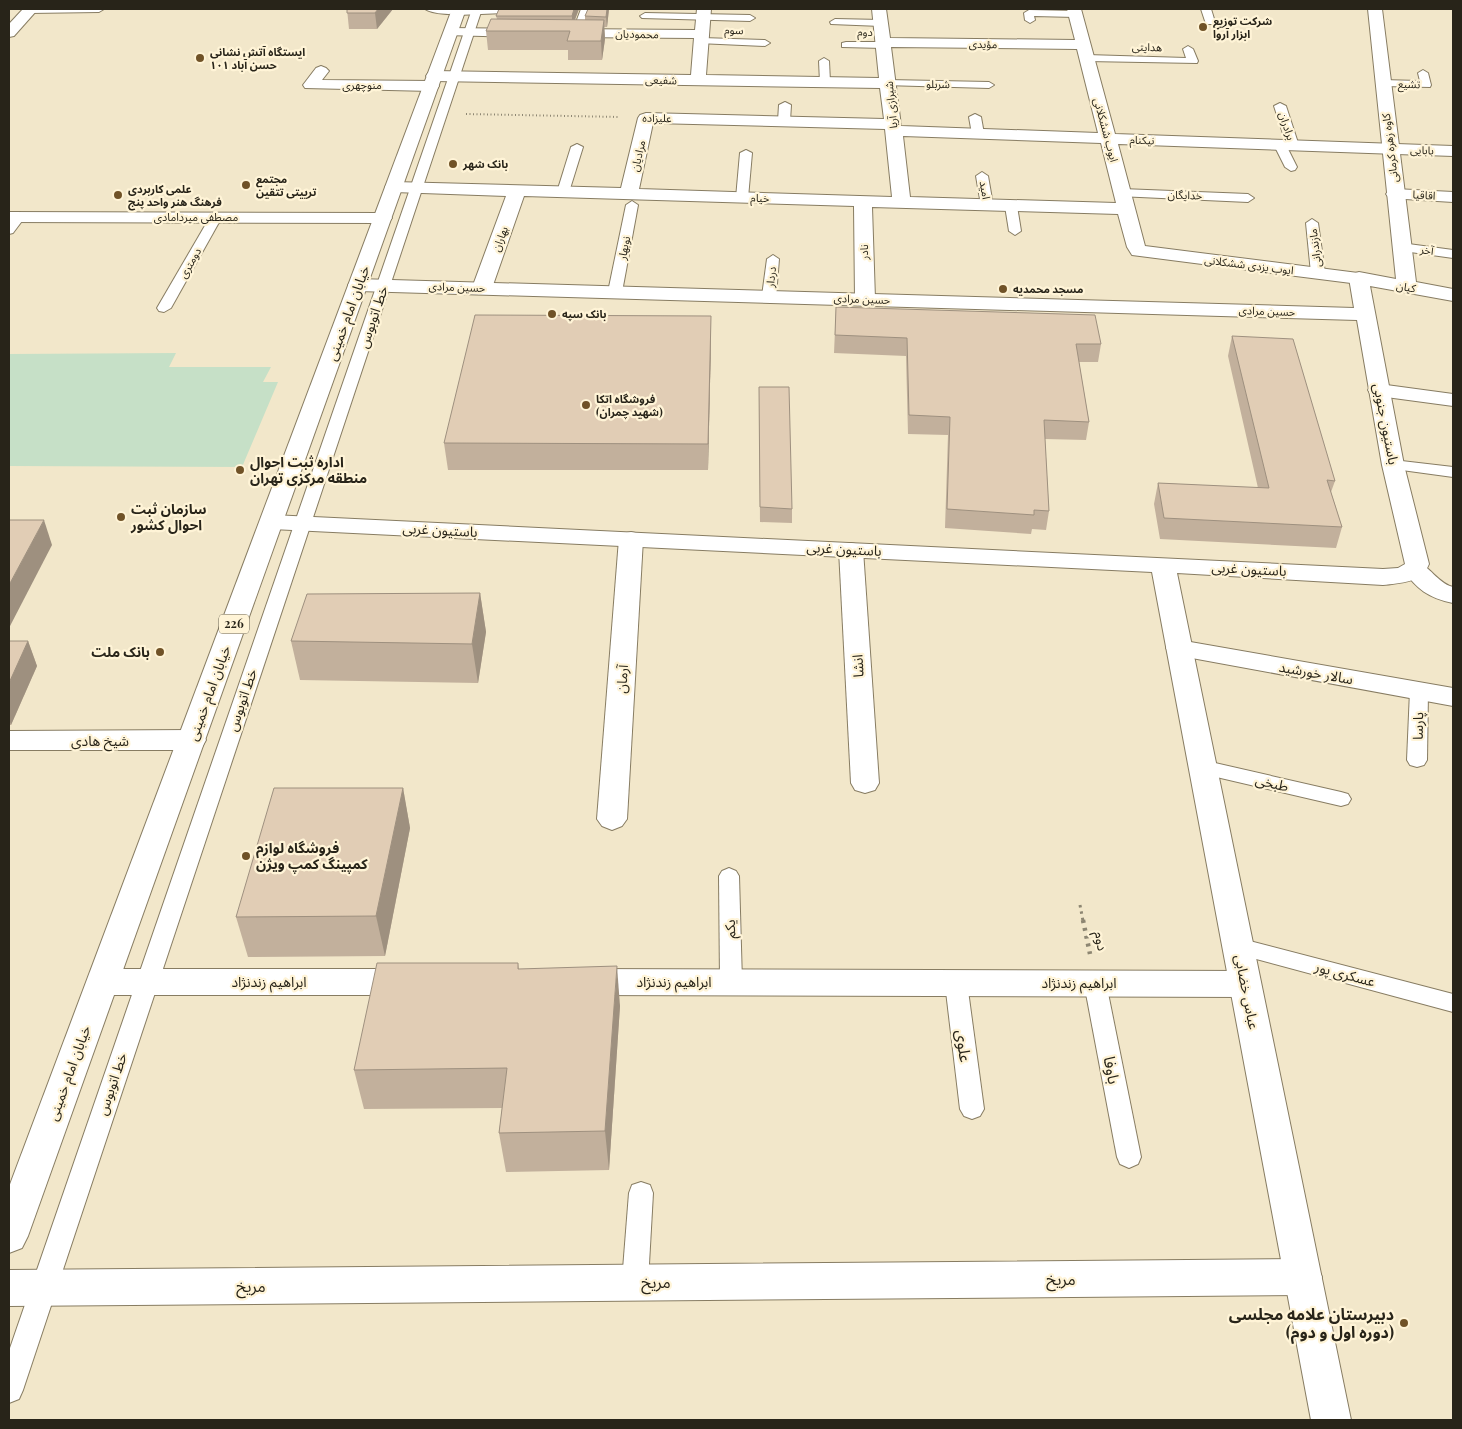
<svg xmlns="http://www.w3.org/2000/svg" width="1462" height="1429" font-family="'Playfair Display','Noto Sans Arabic',serif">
  <rect width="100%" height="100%" fill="#f2e7ca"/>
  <polygon fill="#c6e0c7" points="176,353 169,367 271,367 263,382 278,382 242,467 9,466 9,354"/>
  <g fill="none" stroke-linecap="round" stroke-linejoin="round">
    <g stroke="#877c62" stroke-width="2">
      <g id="lane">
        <polygon points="26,9 104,9 99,12 30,13 27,12"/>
        <path d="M425,9H461L463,11C456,16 432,14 425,9Z"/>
        <polygon points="472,9 482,9 23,1390 19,1399 9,1403 9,1351"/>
        <polygon points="581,9 587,9 589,11 582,33 577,36 572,33"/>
        <polygon points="1201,9 1211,9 1215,22 1214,24 1206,24"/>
        <polygon points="1029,10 1075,11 1080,14 1075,17 1034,16 1035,20 1030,23 1025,20 1024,13"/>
        <polygon points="645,13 750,15 755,18 750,21 642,18 640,16"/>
        <polygon points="835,19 881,20 886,23 881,26 831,24 830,22"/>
        <polygon points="702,38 765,40 770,43 765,46 698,43 698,39"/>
        <polygon points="846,42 884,42 889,45 884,48 842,47 842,43"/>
        <polygon points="1188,46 1193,49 1198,61 1197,63 1087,61 1082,58 1087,55 1186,58 1183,49"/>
        <polygon points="824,58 829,61 830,82 825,85 820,82 819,61"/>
        <polygon points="1423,70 1428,73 1431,85 1430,87 1382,86 1377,83 1382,80 1420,81 1418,73"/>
        <polygon points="888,80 989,82 994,85 989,88 884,85 883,83 884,81"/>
        <polygon points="785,102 791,105 790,121 784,124 778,121 779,105"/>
        <polygon points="1280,103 1286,106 1299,146 1297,148 1293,149 1287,146 1274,106"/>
        <polygon points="975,114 981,117 984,134 978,137 972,134 969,117"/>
        <polygon points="1280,142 1286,145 1297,167 1295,170 1291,171 1285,167 1274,145"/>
        <polygon points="577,144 583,147 569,192 563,196 559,195 557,192 571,147"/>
        <polygon points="746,150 752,153 748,198 742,202 736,198 740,153"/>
        <polygon points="982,172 988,176 993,205 987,209 981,205 976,176"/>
        <polygon points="1122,189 1248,194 1254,198 1248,202 1118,196 1116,193 1118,190"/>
        <polygon points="632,201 638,205 622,292 615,296 608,292 626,205"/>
        <polygon points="1011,202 1017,206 1021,231 1015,235 1009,231 1005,206"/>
        <path d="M19,213L25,217L13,233L9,234C9,225 9,216 19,213Z"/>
        <polygon points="216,213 222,217 171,308 164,312 159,311 157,308 210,217"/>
        <polygon points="1312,219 1318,223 1325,273 1318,277 1311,273 1306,223"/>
        <polygon points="1401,243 1453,250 1453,258 1396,250 1395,247 1396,244"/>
        <polygon points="773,255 779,259 776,296 769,300 762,296 767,259"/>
        <polygon points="1393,460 1453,467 1453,477 1387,468 1385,465 1387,462"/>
        <polygon points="1419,685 1426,687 1428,691 1427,760 1424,765 1417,767 1410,765 1407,760 1410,691 1412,687"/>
        <polygon points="1202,760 1341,792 1348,794 1351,799 1348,804 1341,806 1195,772 1192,767 1195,762"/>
        <polygon points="729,868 736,871 739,876 742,982 739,988 731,991 723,988 720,982 719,876 722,871"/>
        <polygon points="1238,938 1453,994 1453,1012 1230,952 1227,946 1230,940"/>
        <polygon points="956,974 964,977 967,983 984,1109 980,1116 972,1119 964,1116 960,1109 945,983 948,977"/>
        <polygon points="1095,974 1103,977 1106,983 1141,1157 1138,1164 1129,1168 1120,1164 1117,1157 1084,983 1087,977"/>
        <polygon points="641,1182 650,1185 653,1193 648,1282 644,1291 635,1294 626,1291 622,1282 629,1193 632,1185"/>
      </g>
    </g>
    <g stroke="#877c62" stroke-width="2">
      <g id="street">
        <polygon points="23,9 38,9 14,36 9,37 9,24"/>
        <path d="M697,9H711L706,75L879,78L872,9H886L890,38L1075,40L1067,9H1081L1115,134L1453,146V156L1118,144L1145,246L1366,274L1369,278L1366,282L1359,284L1132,255L1127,247L1118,214L872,207L875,299L872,303L865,305L858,303L855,299L854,206L524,196L492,288L489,292L482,294L475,292L472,288L506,196L394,192L388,191L385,187L388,183L394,182L621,188L638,118L640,115L646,113L884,119L880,88L434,81L428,79L426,76L428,73L434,71L691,75L694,38L567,37L562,36L560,33L562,30L567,29L695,30ZM891,47L1077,49L1098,133L901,126ZM653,123L885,129L892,197L639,189ZM903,136L1101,143L1116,203L910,197Z"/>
        <polygon points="451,28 524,29 529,30 531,33 529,36 524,37 446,35 444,32 446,29"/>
        <polygon points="321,66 326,68 329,71 322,80 431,81 437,83 439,86 437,89 431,91 305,88 303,85 316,68"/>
        <polygon points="1395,189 1453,192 1453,202 1389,198 1386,194 1389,190"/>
        <polygon points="1379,384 1453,394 1453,406 1371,395 1368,390 1371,385"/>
        <polygon points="631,532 640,534 643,539 627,819 622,826 612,830 602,826 597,819 619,539 622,534"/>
        <polygon points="851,543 860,545 863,550 879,783 875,790 865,793 855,790 851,783 839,550 842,545"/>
        <path d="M1415,562C1430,565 1437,583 1453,587V603C1429,598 1416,589 1403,569L1406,564Z"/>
        <polygon points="1179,640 1453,688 1453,706 1170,654 1166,648 1170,642"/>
        <polygon points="103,969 409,969 420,973 425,982 420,991 409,995 103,995 92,991 87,982 92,973"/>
        <polygon points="580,969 1245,971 1256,975 1261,984 1256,993 1245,997 580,995 569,991 564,982 569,973"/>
        <polygon points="1303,1259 1316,1265 1322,1277 1316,1289 1303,1295 9,1306 9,1270"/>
      </g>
    </g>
    <g stroke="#877c62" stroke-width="2">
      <g id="secondary">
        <polygon points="452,9 511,9 509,12 504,13 458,15 453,14 451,11"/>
        <path d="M1368,9H1382L1416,282L1453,289V301L1370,286L1404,465L1429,564C1422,583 1400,583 1383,585L1177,573L1351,1420H1311L1152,572L272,529L264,527L260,522L264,517L272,515L1383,569L1398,568L1405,564L1382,465L1357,320L358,291L351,289L348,285L351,281L358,279L1354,308L1349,278L1352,274L1359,272L1396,279Z"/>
        <polygon points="9,212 383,213 389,214 392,218 389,222 383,223 9,222"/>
        <polygon points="192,730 202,733 206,740 202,747 192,750 9,750 9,731"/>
      </g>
    </g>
    <g stroke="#877c62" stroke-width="2">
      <polygon id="primary" points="452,9 466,9 28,1236 22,1248 9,1253 9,1187"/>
    </g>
    <polyline stroke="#8d8672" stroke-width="2" stroke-dasharray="1 2.5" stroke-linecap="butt" points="466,114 620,117"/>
    <polyline stroke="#8d8672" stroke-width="3" stroke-dasharray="2.5 4" stroke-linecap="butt" points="1080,905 1083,921"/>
    <polyline stroke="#8d8672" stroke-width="4.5" stroke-dasharray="3 5" stroke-linecap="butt" points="1083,920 1090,954"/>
    <use href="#lane" fill="#fff" fill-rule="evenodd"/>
    <use href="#street" fill="#fff" fill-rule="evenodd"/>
    <use href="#secondary" fill="#fff" fill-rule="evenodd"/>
    <use href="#primary" fill="#fff" fill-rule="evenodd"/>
  </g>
  <g fill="#c2b09c">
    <polygon points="347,9 393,9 377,29 349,29"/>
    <polygon points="499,9 579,9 575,20 585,20 585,16 588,9 609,9 607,27 604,27 605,39 602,60 568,60 568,50 488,50 486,31 497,19 496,16"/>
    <polygon points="836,307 1101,344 1098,362 1079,362 1089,422 1086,440 1045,439 1049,511 1046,530 1032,529 1031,534 945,528 948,435 908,434 906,356 834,353"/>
    <polygon points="1232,336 1335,481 1331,492 1342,527 1336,548 1160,539 1154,504 1158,483 1258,488 1228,356"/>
    <polygon points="711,341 708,470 448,470 444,443"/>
    <polygon points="759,387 792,509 792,523 760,522"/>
    <polygon points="480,593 486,632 478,683 300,680 291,641"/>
    <polygon points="9,641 28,641 37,666 11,725 9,725"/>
    <polygon points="403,788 410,828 385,956 248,957 236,917"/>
    <polygon points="518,963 519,969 620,1006 609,1170 506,1172 499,1133 502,1108 364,1109 354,1070"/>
  </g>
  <g fill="#9e907f">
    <polygon points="378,9 393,9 377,29 375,13"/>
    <polygon points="574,9 579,9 572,27 572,16"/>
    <polygon points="607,9 609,9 607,27 606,17"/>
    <polygon points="604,20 605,39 602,60 601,41"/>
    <polygon points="711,316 711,341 708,470 708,444"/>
    <polygon points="44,520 52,545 9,628 9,585"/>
    <polygon points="480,593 486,632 478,683 472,644"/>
    <polygon points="28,641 37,666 11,725 9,719 9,683"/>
    <polygon points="403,788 410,828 385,956 376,916"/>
    <polygon points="617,966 620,1006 609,1170 605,1131"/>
  </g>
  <g fill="#e1cdb5" stroke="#9e907f">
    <polygon points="347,9 378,9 375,13 347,13"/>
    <polygon points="499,9 574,9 572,16 496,16"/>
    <polygon points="588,9 607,9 606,17 585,16"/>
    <polygon points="491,19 604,20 601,41 567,41 570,31 486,31"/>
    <polygon points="836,307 1095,315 1101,344 1076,344 1089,422 1044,420 1049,511 1034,510 1034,515 947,509 950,417 909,415 907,338 835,335"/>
    <polygon points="475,315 711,316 708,444 444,443"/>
    <polygon points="1232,336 1293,339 1335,481 1327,480 1342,527 1164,518 1158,483 1269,488"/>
    <polygon points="759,387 789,387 792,509 760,507"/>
    <polygon points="9,520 44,520 9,585"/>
    <polygon points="480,593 472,644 291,641 307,594"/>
    <polygon points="9,641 28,641 9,683"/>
    <polygon points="274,788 403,788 376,916 236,917"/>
    <polygon points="377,963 518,963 518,969 617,966 605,1131 499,1133 507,1068 354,1070"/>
  </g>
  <g fill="#705227" stroke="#fff4d7" stroke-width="2">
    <circle cx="1203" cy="27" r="5"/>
    <circle cx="200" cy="58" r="5"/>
    <circle cx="453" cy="164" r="5"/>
    <circle cx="246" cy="185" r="5"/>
    <circle cx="118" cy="195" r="5"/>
    <circle cx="1003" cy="289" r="5"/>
    <circle cx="552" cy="314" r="5"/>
    <circle cx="586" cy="405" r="5"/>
    <circle cx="240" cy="470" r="5"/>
    <circle cx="121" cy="517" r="5"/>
    <circle cx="160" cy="652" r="5"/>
    <circle cx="246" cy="856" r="5"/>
    <circle cx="1404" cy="1323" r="5"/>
  </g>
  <g text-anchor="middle" stroke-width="4.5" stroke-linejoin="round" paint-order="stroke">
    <g font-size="11" font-weight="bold" fill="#282419" stroke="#fff4d7" text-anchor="start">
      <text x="1213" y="25">شرکت توزیع<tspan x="1213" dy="13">ابزار آروا</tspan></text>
      <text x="210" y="56">ایستگاه آتش نشانی<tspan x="210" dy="13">۱۰۱ حسن آباد</tspan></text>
      <text x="463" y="168">بانک شهر</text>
      <text x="256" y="183">مجتمع<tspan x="256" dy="13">ترییتی تتقین</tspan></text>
      <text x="128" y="193">علمی کاربردی<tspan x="128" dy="13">فرهنگ هنر واحد پنج</tspan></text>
      <text x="1013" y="293">مسجد محمدیه</text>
      <text x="562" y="318">بانک سپه</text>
      <text x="596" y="403">فروشگاه اتکا<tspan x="596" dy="13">(شهید چمران)</tspan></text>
    </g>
    <g font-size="11" fill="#282419" stroke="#fff4d7">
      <text transform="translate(734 30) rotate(2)" y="4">سوم</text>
      <text transform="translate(865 32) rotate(1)" y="4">دوم</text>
      <text transform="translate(637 34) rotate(1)" y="4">محمودیان</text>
      <text transform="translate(983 44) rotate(1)" y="4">مؤیدی</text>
      <text transform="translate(1147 47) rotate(2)" y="4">هدایتی</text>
      <text transform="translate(661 80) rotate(1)" y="4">شفیعی</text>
      <text transform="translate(938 84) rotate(1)" y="4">شربلو</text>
      <text transform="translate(1409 84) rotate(1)" y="4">تشیع</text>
      <text x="362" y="89">منوچهری</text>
      <text transform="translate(891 105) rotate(-96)" y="4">شیرازی آریا</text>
      <text transform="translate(657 118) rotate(1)" y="4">علیزاده</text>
      <text transform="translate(1287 126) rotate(72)" y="4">برادران</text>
      <text transform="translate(1106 130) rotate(75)" y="4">ایوب ششکلانی</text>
      <text transform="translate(1142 140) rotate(2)" y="4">نیکنام</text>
      <text transform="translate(1390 148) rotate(-97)" y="4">کاوه زهره کرمانی</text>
      <text transform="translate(1422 150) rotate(2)" y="4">بابایی</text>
      <text transform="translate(638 156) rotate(-77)" y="4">مرادیان</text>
      <text transform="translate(985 190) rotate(80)" y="4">امید</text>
      <text transform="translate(1185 195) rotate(2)" y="4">خدایگان</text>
      <text transform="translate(1424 195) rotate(4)" y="4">اقاقیا</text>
      <text transform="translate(760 198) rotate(2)" y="4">خیام</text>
      <text x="196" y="221">مصطفی میردامادی</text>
      <text transform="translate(500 239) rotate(-70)" y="4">بهاران</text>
      <text transform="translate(624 248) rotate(-79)" y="4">نوبهار</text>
      <text transform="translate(1315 248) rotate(-97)" y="4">مازندرانی</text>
      <text transform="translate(1427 250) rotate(8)" y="4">آخر</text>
      <text transform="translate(864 252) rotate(-91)" y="4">نادر</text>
      <text transform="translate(190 263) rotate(-60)" y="4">دومتری</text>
      <text transform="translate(1249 265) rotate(7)" y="4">ایوب یزدی ششکلانی</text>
      <text transform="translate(771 277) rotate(-84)" y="4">دردار</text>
      <text transform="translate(457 287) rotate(2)" y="4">حسین مرادی</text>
      <text transform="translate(1406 287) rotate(10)" y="4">کیان</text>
      <text transform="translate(862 299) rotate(2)" y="4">حسین مرادی</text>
      <text transform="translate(1267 311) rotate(2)" y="4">حسین مرادی</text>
    </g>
    <rect fill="#fff4d7" stroke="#686252" stroke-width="1" x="219" y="614.5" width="30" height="19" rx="4"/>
    <g font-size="12" font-weight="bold" fill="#282419">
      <text x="234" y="628">226</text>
    </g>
    <g font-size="14" fill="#282419" stroke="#fff4d7">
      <text transform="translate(348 313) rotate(-70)" y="5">خیابان امام خمینی</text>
      <text transform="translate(373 317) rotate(-71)" y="5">خط اتوبوس</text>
      <text transform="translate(1386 424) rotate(79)" y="5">باستیون جنوبی</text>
      <text transform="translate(440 530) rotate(3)" y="5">باستیون غربی</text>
      <text transform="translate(844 549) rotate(3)" y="5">باستیون غربی</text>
      <text transform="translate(1249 569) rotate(3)" y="5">باستیون غربی</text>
      <text transform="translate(858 666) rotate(-93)" y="5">انشا</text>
      <text transform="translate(1316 673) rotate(10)" y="5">سالار خورشید</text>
      <text transform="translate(622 679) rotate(-86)" y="5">آرمان</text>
      <text transform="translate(209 693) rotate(-70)" y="5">خیابان امام خمینی</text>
      <text transform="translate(242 700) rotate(-71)" y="5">خط اتوبوس</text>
      <text transform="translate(1418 726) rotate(-89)" y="5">پارسا</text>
      <text x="100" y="746">شیخ هادی</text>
      <text transform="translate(1272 783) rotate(13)" y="5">طبخی</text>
      <text transform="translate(730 929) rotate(-91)" y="5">یکم</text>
      <text transform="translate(1101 941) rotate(79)" y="5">دوم</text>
      <text transform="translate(1345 974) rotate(15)" y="5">عسکری پور</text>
      <text x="269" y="987">ابراهیم زندنژاد</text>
      <text x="674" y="987">ابراهیم زندنژاد</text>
      <text x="1079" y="988">ابراهیم زندنژاد</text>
      <text transform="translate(1247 992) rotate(79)" y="5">عباس خضابی</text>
      <text transform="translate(69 1073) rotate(-70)" y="5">خیابان امام خمینی</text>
      <text transform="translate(112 1084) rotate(-71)" y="5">خط اتوبوس</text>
    </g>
    <g font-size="14" font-weight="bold" fill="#282419" stroke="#fff4d7" text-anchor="start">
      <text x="250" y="467">اداره ثبت احوال<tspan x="250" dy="16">منطقه مركزی تهران</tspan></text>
      <text x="131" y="514">سازمان ثبت<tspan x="131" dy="16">احوال کشور</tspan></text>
      <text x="150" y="657" text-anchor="end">بانک ملت</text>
      <text x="256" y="853">فروشگاه لوازم<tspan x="256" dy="16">کمپینگ کمپ ویژن</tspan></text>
    </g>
    <g font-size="16" fill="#282419" stroke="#fff4d7">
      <text transform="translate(964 1046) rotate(83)" y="6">علوی</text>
      <text transform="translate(1112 1070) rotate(79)" y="6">باوفا</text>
      <text x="1061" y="1285">مریخ</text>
      <text x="656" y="1288">مریخ</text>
      <text x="251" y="1292">مریخ</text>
    </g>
    <g font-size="16" font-weight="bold" fill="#282419" stroke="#fff4d7" text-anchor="end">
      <text x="1394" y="1320">دبیرستان علامه مجلسی<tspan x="1394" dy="18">(دوره اول و دوم)</tspan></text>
    </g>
  </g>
  <rect width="1462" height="1429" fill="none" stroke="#282419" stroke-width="20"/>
</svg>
